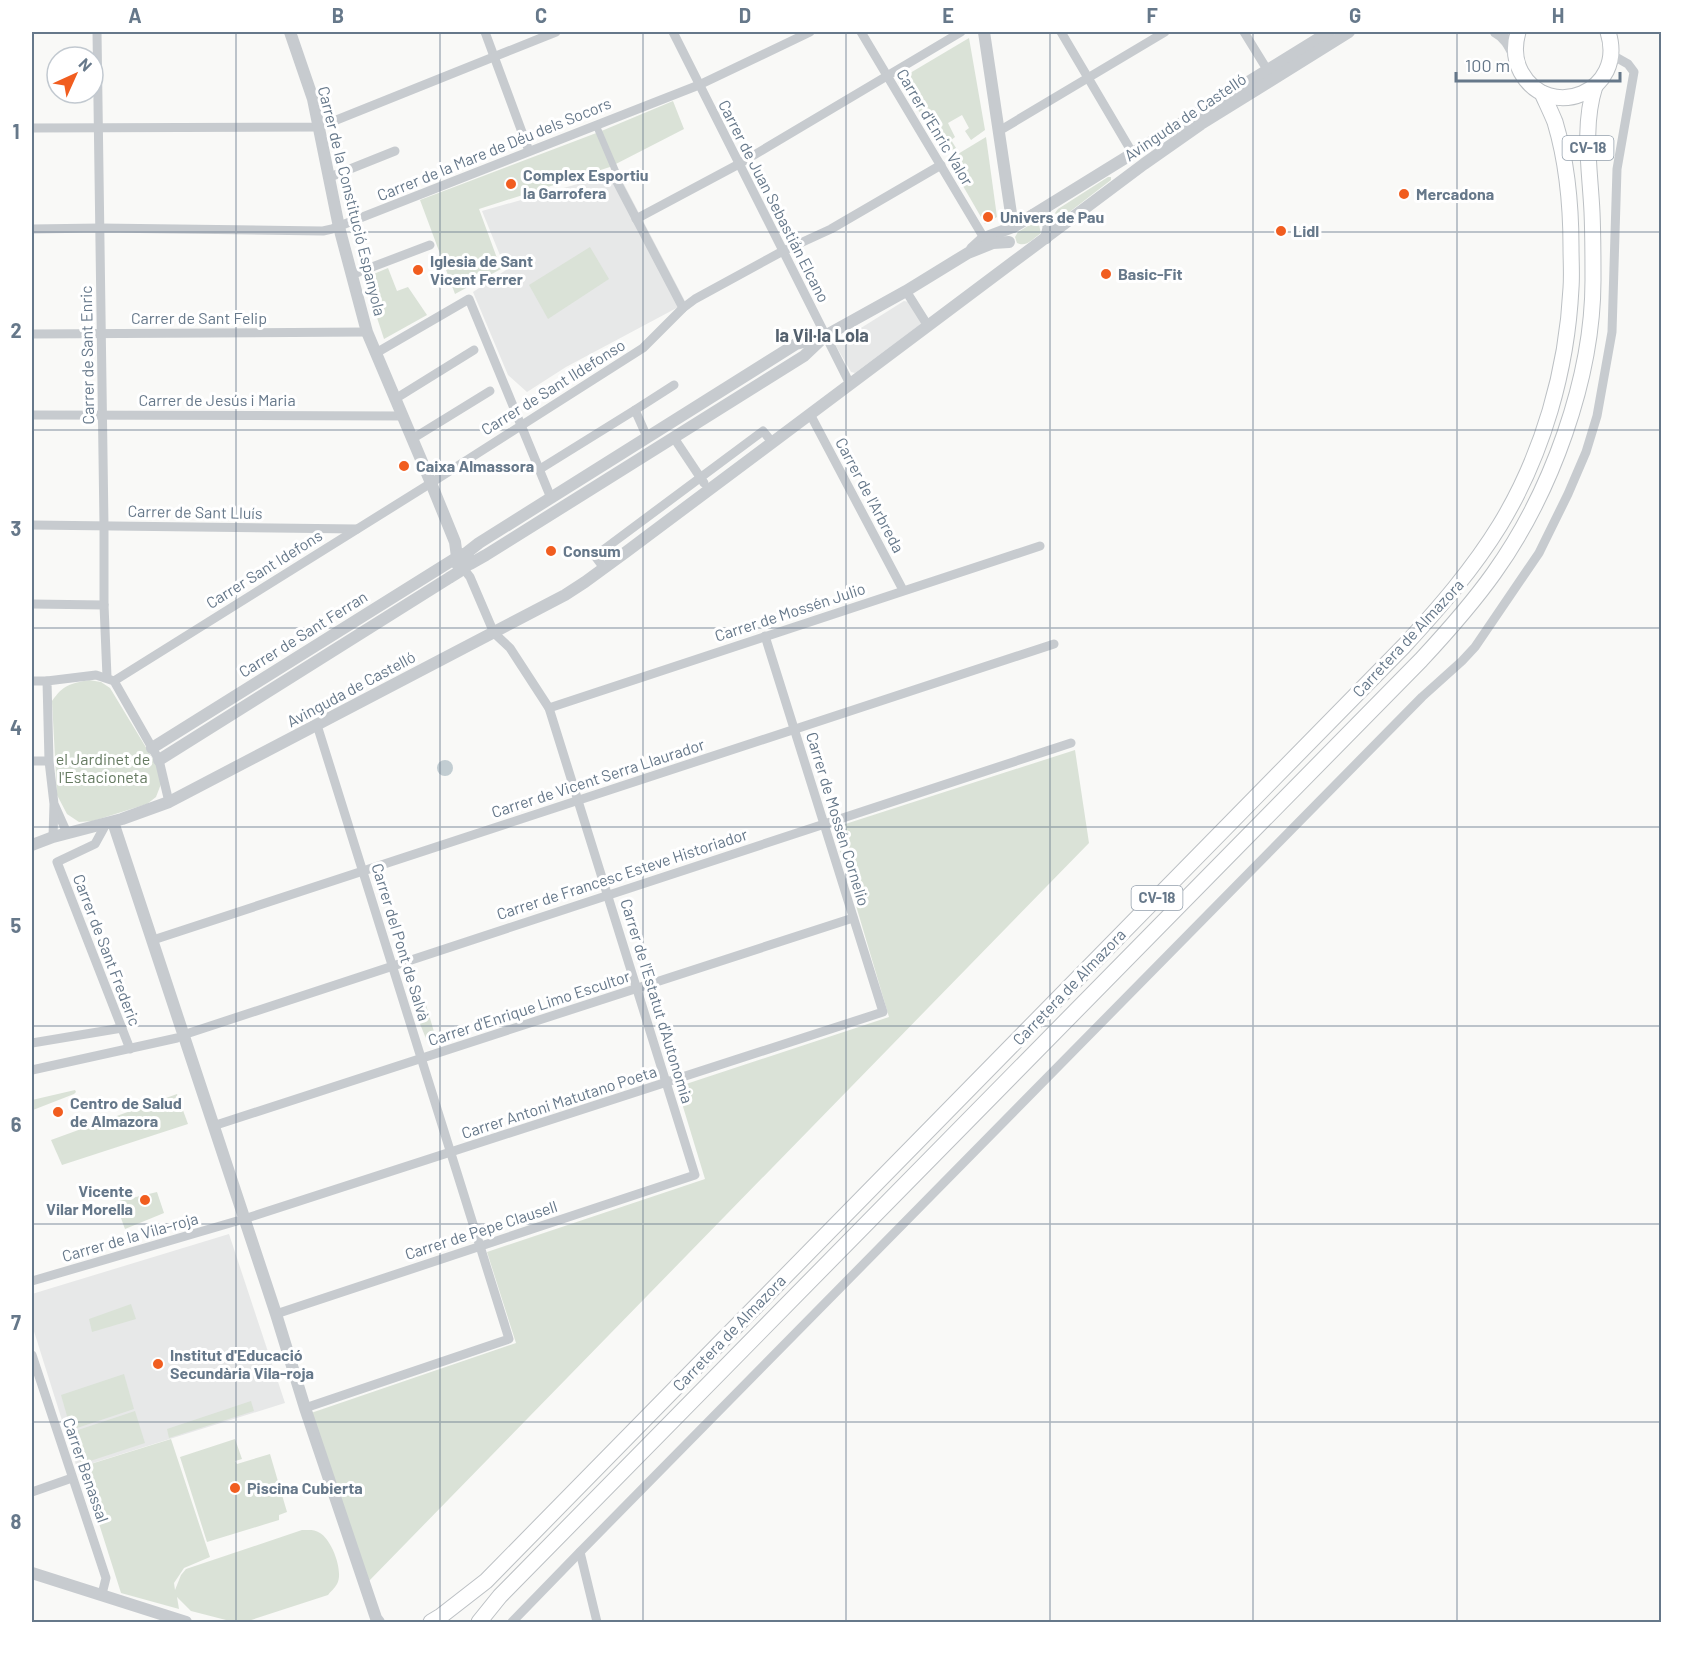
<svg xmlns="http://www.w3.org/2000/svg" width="1693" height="1654" font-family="Barlow,sans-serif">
  <rect width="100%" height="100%" fill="#f9f9f7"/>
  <g fill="#e7e8e8">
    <polygon points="616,169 686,303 566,367 527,392 508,375 473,292 506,270 482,211 588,181"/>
    <polygon points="904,301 909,302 922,323 855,373 851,372 836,346 837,343"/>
    <polygon points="229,1234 285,1403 77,1468 32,1325 32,1294"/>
  </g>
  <g fill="#dae2d7">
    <polygon points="969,38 985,130 971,140 965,131 969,128 962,115 948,123 955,137 951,140 956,148 945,155 900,79"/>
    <polygon points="673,101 684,129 610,167 479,209 501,269 455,294 420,200 599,132"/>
    <polygon points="986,137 997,217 985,224 948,160"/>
    <polygon points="1108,177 1111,177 1111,180 1063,217 1058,217 1055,213 1058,209"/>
    <path d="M1033,223L1039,225L1041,233C1034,238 1026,248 1017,243L1015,237L1018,232Z"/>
    <polygon points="590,247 609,279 548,319 529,285"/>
    <polygon points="388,268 397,291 408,287 427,315 384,339 364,278"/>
    <path d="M89,680L101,682L110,688L156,764L161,784L156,797L147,804L93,821L79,822L67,814L57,795L52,701C64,684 70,684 89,680Z"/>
    <polygon points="1075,750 1089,843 368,1582 311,1413 516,1343 487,1252 705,1179 677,1087 889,1017 833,828"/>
    <polygon points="426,1005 435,1035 455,1028 459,1037 429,1046 414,1009"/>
    <polygon points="75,1090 76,1092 74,1094 33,1110 32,1100"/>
    <polygon points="177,1094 188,1124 62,1165 51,1140"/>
    <polygon points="157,1192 164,1213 125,1229 115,1202"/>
    <polygon points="131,1304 136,1319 92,1332 89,1319"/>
    <polygon points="124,1374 134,1409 71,1430 61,1395"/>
    <polygon points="251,1401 254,1411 169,1438 167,1429"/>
    <polygon points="135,1411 145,1443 81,1464 72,1432"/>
    <path d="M171,1439L210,1557L184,1568L174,1583L175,1590L181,1575L186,1569L302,1530C309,1530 314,1529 320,1533C332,1540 344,1572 337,1584C335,1588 330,1592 328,1595L245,1622L226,1620L191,1611L177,1597L179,1609L121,1593L81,1467Z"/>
    <polygon points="235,1439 242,1459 235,1461 237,1464 270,1454 287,1512 279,1515 279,1520 207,1542 180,1457"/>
  </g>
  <circle fill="#c2cdd2" cx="445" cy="768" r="8"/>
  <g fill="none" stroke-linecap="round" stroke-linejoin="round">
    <g stroke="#bcc0c4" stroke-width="17">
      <g id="primary">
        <path d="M1518,32C1514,46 1514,59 1521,72C1549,123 1627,92 1608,32"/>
        <path d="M431,1622L441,1616L486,1581L1404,646C1439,608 1473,569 1500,525C1543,454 1567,370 1571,288C1572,275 1571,261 1571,247C1571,205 1567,162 1555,122C1551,112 1546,102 1542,93"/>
        <path d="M479,1622L500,1596L1421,660C1447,632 1472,604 1494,573C1551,493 1593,379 1593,280C1593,258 1593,235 1592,212C1590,170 1582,127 1595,86"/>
      </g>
    </g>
    <polyline stroke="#c7cbcf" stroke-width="7" points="596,125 616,172 616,180"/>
    <g stroke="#c7cbcf" stroke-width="9">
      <polyline points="97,32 104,526 104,605 107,677"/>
      <polyline points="485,32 529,151"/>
      <polyline points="673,32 850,384"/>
      <polyline points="861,32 984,238"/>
      <polyline points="1061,32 1133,154"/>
      <polyline points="1244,32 1268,71"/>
      <polyline points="32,128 319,127 556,32"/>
      <polyline points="999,131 1165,32"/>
      <polyline points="330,177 395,151"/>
      <polyline points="616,180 683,308"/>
      <polyline points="636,219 739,164 961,32"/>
      <polyline points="32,229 100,228 323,231 332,229 699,85 810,32"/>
      <polyline points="351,275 430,245"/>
      <polyline points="906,291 928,326"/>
      <polyline points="32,334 367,332"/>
      <polyline points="376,353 469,299 551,498"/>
      <polyline points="395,399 474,350"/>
      <polyline points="635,410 647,437"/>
      <polyline points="810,414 903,590"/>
      <polyline points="32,415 402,416"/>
      <polyline points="674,438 704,483"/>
      <polyline points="412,439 490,391"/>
      <polyline points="540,469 635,410 674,385"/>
      <polyline points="32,525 357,529"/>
      <polyline points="604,568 595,556 763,431 772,442"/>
      <polyline points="32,604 104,605"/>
      <polyline points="32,681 47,681"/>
      <polyline points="114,681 431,483 643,348 683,308 695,299 783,251 831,229 941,165"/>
      <polyline points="549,708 1040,546"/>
      <polyline points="32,761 49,761"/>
      <polyline points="55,806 67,833"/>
      <polyline points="106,824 95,844 57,862 130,1049"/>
      <polyline points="53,837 54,804 49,761 47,681 96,675 114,681 159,760 169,802"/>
      <polyline points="153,940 1054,644"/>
      <polyline points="183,1035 1071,743"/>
      <polyline points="32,1043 122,1028"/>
      <polyline points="32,1070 177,1038"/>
      <polyline points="213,1126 853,918"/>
      <polyline points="244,1219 883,1012 765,636"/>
      <polyline points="32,1281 237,1221"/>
      <polyline points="276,1314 695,1175 549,708 510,648 494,633 470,577 463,568"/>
      <polyline points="32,1355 106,1578 102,1594"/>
      <polyline points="305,1408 509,1339 317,725"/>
      <polyline points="32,1492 72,1478"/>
      <polyline points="580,1552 597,1622"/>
      <polyline points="512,1622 580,1552 1422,697 1462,661 1475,647 1539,553 1568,494 1586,452 1597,416 1612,332 1617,169 1634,72 1628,64 1612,55"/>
    </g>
    <g stroke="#c7cbcf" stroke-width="12">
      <polyline points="290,32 313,99 339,227 367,332 431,483 455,542 457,557"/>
      <polyline points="984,32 1013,227"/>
      <path d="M1496,32C1506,37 1510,46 1515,56"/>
      <polyline points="1033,215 1046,220 1049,226 1046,238"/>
      <polyline points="972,249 984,238 1013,227 1033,215 1329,32"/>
      <polyline points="465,554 479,543 796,344 825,336 906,291 968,253 993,243 1009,242"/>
      <polyline points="470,564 486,555 804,356 824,337"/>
      <polyline points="152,748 456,558"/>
      <path d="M159,760L449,578C456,573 470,567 470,559L464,554L458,556L456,560L457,564L462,568"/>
      <polyline points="113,822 276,1314 305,1408 376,1618 379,1622"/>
      <polyline points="32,845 53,837 122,819 169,802 565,595 585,582 626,552 1144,164 1201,124 1349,32"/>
      <polyline points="32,1573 186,1622"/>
    </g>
    <use href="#primary" stroke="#fff" stroke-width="15"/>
  </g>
  <path fill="none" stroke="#66788a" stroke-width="1.5" stroke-opacity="0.55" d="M236,32V1622M440,32V1622M643,32V1622M846,32V1622M1050,32V1622M1253,32V1622M1457,32V1622M32,232H1662M32,430H1662M32,628H1662M32,827H1662M32,1026H1662M32,1224H1662M32,1422H1662"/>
  <g fill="#f15d1f" stroke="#fff" stroke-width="2">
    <circle cx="511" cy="184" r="6"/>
    <circle cx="1404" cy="194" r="6"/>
    <circle cx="988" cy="217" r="6"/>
    <circle cx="1281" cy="231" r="6"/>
    <circle cx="418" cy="270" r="6"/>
    <circle cx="1106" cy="274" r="6"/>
    <circle cx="404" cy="466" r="6"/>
    <circle cx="551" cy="551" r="6"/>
    <circle cx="58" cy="1112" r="6"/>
    <circle cx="145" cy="1200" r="6"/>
    <circle cx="158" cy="1364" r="6"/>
    <circle cx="235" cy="1488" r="6"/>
  </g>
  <g text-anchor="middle" stroke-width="6" stroke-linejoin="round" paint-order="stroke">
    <g fill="#fff" stroke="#94a0ad" stroke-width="1.5">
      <rect x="1562.5" y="136" width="51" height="24" rx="4.5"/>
      <rect x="1131.5" y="886" width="51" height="24" rx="4.5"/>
    </g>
    <g font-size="15" font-weight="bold" fill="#66788a">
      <text x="1588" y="153">CV-18</text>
      <text x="1157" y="903">CV-18</text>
    </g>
    <g font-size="16" fill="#66788a" stroke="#fff">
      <text transform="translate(1185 117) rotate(-34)" y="6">Avinguda de Castelló</text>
      <text transform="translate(935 127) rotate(59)" y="6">Carrer d'Enric Valor</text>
      <text transform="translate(494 149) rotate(-22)" y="6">Carrer de la Mare de Déu dels Socors</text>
      <text transform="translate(352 201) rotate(76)" y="6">Carrer de la Constitució Espanyola</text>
      <text transform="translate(774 201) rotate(63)" y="6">Carrer de Juan Sebastián Elcano</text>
      <text x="199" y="324">Carrer de Sant Felip</text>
      <text transform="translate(87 355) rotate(-91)" y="6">Carrer de Sant Enric</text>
      <text transform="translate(553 387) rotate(-32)" y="6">Carrer de Sant Ildefonso</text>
      <text x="217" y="406">Carrer de Jesús i Maria</text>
      <text transform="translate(870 495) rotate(62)" y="6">Carrer de l'Arbreda</text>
      <text transform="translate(195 512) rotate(1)" y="6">Carrer de Sant Lluís</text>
      <text transform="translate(264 569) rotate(-32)" y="6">Carrer Sant Idefons</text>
      <text transform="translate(790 612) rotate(-18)" y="6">Carrer de Mossén Julio</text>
      <text transform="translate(303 634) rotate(-32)" y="6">Carrer de Sant Ferran</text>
      <text transform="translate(1408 638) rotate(-47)" y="6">Carretera de Almazora</text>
      <text transform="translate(351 689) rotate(-28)" y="6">Avinguda de Castelló</text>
      <text transform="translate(598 778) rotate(-18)" y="6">Carrer de Vicent Serra Llaurador</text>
      <text transform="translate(838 819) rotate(73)" y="6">Carrer de Mossén Cornelio</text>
      <text transform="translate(622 874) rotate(-18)" y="6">Carrer de Francesc Esteve Historiador</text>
      <text transform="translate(401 942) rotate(73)" y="6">Carrer del Pont de Salvà</text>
      <text transform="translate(107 950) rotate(69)" y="6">Carrer de Sant Frederic</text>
      <text transform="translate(1069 987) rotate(-46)" y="6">Carretera de Almazora</text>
      <text transform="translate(657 1001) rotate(73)" y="6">Carrer de l'Estatut d'Autonomia</text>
      <text transform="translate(529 1008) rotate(-18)" y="6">Carrer d'Enrique Limo Escultor</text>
      <text transform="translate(559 1102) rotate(-18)" y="6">Carrer Antoni Matutano Poeta</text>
      <text transform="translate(481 1230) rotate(-18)" y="6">Carrer de Pepe Clausell</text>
      <text transform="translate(130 1237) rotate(-16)" y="6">Carrer de la Vila-roja</text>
      <text transform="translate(729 1333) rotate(-46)" y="6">Carretera de Almazora</text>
      <text transform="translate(86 1470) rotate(71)" y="6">Carrer Benassal</text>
    </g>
    <g font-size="16" font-weight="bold" fill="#66788a" stroke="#fff" text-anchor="start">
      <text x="523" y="181">Complex Esportiu<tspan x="523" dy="18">la Garrofera</tspan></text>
      <text x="1416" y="200">Mercadona</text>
      <text x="1000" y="223">Univers de Pau</text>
      <text x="1293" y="237">Lidl</text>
      <text x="430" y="267">Iglesia de Sant<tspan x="430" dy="18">Vicent Ferrer</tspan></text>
      <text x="1118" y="280">Basic-Fit</text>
      <text x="416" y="472">Caixa Almassora</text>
      <text x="563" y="557">Consum</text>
      <text x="70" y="1109">Centro de Salud<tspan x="70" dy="18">de Almazora</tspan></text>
      <text x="133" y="1197" text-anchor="end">Vicente<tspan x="133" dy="18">Vilar Morella</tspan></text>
      <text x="170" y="1361">Institut d'Educació<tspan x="170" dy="18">Secundària Vila-roja</tspan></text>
      <text x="247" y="1494">Piscina Cubierta</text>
    </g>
    <g font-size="16" fill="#657a61" stroke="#fff">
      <text x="103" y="765">el Jardinet de<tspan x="103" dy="18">l'Estacioneta</tspan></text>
    </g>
    <g font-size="18" font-weight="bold" fill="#54616e" stroke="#fff">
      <text x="822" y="342">la Vil·la Lola</text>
    </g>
  </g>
  <rect width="1693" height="1654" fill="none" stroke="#ffffff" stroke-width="66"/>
  <g transform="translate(75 75) rotate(45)"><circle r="28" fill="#ffffff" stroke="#c2c9d0" stroke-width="1.5"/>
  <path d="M0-4.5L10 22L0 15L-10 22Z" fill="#f15d1f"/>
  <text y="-9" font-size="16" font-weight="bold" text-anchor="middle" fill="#66788a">N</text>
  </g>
  <path d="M1456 72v9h164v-9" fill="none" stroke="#66788a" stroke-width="3"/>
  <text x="1465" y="72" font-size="18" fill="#66788a" stroke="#ffffff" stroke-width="4.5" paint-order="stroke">100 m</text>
  <rect x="33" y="33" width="1627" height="1588" fill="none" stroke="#66788a" stroke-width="2"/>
  <g font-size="20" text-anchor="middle" font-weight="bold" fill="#66788a">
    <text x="135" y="23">A</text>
    <text x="338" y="23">B</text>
    <text x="541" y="23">C</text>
    <text x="745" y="23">D</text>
    <text x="948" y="23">E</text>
    <text x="1152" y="23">F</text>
    <text x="1355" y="23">G</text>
    <text x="1558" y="23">H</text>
    <text x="16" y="139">1</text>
    <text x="16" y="338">2</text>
    <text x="16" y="536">3</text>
    <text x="16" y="735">4</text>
    <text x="16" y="933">5</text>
    <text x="16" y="1132">6</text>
    <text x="16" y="1330">7</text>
    <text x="16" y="1529">8</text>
  </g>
</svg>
